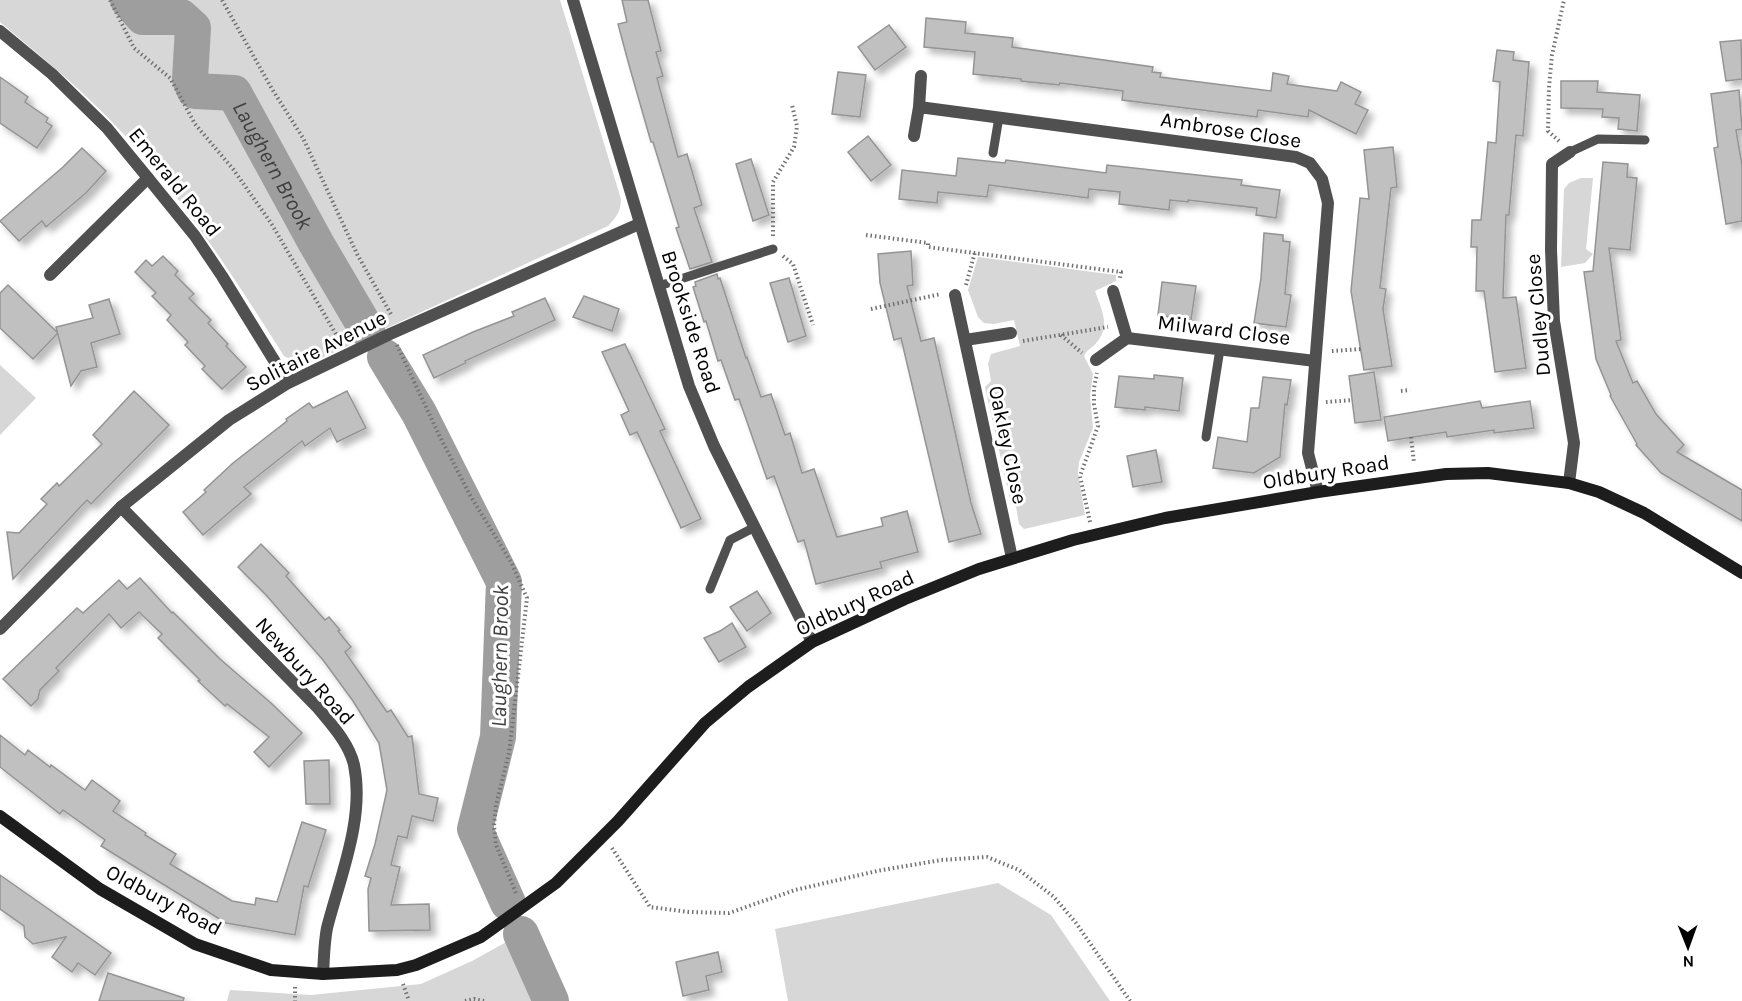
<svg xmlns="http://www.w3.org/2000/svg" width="1742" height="1001" font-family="Karla,sans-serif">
  <defs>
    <filter id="shadow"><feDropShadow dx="5.5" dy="5.5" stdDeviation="3" flood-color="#0004"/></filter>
  </defs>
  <rect width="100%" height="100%" fill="#fff"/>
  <g fill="#d7d7d7">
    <path d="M0,0H560L621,199C621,211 616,218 608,226L315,361L300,364L284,356C232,274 180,193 113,123C78,86 39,55 0,22Z"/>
    <polygon points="1581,178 1593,178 1586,249 1593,254 1585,263 1561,267 1564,189 1569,183"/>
    <path d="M978,257L1116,275V281L1095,291C1101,309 1111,325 1097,342C1093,348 1087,349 1084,356L1093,374L1090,396L1093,428L1079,462L1078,473L1085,515L1024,529L1019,524L1016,507L1011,504L985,387L991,381L988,364L991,354L1020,346L1014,320L994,324L984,323L978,317L968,290Z"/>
    <polygon points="0,365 36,398 0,435"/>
    <polygon points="998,883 1051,915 1110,1001 788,1001 775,929"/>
    <polygon points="521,934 551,1001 227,1001 230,990 311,995 421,984 472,961"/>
  </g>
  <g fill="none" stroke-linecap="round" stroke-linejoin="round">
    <g stroke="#9e9e9e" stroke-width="36">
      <path id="s1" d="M128,0L143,17H181L193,28L190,79L195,91L234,93L316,243L367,330"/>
      <polyline points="385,357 419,413 504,582 498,737 475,829 508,903"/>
      <polyline points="521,934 551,1001"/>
    </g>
  </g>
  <g fill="#c0c0c0" stroke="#949494" stroke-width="1.5" filter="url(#shadow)">
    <polygon points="622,0 648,0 661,51 656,52 663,76 657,78 678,157 687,154 702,205 694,208 712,262 690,269 676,228 679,227 653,142 651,142 629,65 618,24 627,22"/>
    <polygon points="926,18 966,22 965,33 1013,38 1012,47 1153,67 1152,72 1161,73 1160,77 1271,91 1273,73 1289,76 1287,84 1337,91 1341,82 1361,92 1355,104 1368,110 1356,134 1309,110 1308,117 1258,110 1257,117 1122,100 1123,91 1060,83 1059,85 1021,81 1021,79 973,74 975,52 924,47"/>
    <polygon points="889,25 906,47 875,70 858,47"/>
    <polygon points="1741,40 1742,79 1726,81 1720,42"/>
    <polygon points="1497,50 1514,52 1513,60 1529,62 1523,136 1516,135 1509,215 1506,215 1503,298 1516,297 1526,368 1495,372 1484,291 1476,291 1477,247 1471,247 1472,220 1481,220 1488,142 1496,143 1500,82 1493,81"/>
    <polygon points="838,72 866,75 860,117 832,114"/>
    <polygon points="0,77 28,97 25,102 48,118 46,122 52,126 37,148 0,123"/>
    <polygon points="1561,81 1598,81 1597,92 1640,95 1637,131 1618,129 1619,118 1602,117 1603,109 1561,108"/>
    <polygon points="1739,90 1742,129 1736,130 1742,165 1742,221 1726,224 1714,148 1718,147 1711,94"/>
    <polygon points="868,136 891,165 871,181 848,152"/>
    <polygon points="1393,147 1397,187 1391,188 1380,288 1386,289 1383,309 1392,366 1364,370 1351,291 1360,198 1369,199 1364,150"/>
    <polygon points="82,148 106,171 86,193 46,227 42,221 19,241 0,221 63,167"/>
    <polygon points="958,158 1005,163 1006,160 1106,173 1107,165 1242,180 1241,185 1280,190 1276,218 1256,215 1257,208 1188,200 1188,202 1170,200 1169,210 1119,204 1120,192 1089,189 1088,198 989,185 987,197 938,192 937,203 899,199 902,170 956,176"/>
    <polygon points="751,159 769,215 753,221 736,164"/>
    <polygon points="1603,162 1628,164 1627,177 1637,178 1630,250 1609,248 1621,340 1616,341 1633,383 1637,381 1656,414 1684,445 1677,452 1742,490 1742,521 1661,473 1636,445 1637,444 1610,396 1611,395 1596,359 1584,272 1593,271"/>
    <polygon points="1264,233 1283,235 1283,241 1290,242 1285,294 1291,295 1286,327 1254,323 1261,278"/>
    <polygon points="911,251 913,285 907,286 921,341 934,338 971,503 981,534 949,542 901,338 894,340 880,283 878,254"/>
    <polygon points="163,256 178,271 175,275 194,294 189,298 211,320 208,323 228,344 226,346 246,367 222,389 202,369 205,366 185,345 188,342 167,320 171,315 152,296 156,293 135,272 146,260 152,266"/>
    <polygon points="717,274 718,279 720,278 746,358 747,357 761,397 771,394 785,435 790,433 802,473 814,469 837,537 883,526 881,518 907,511 918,552 880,562 882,568 816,584 804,540 798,542 774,476 767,479 739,399 735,400 721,360 718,361 706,321 704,322 693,287 696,286 695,282"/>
    <polygon points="789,278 806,336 788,342 770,283"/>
    <polygon points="1162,282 1196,286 1191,320 1158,315"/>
    <polygon points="8,285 58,333 33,359 0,328 0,293"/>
    <polygon points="584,296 619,309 612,331 573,317"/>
    <polygon points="545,298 555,320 465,361 466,363 434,378 423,355 473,332 514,316 512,312"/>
    <polygon points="109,299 120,334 91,343 97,367 81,371 71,386 56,327 93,318 89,305"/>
    <polygon points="625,344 665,429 660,431 701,519 681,528 637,432 630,435 621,415 629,411 602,352"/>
    <polygon points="1374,372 1381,420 1355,423 1349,376"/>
    <polygon points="1154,375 1183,378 1179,411 1145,407 1145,410 1115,407 1119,376 1154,379"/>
    <polygon points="1263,377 1291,380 1287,405 1285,404 1280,457 1254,473 1213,468 1218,437 1247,442 1251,408 1259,408"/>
    <polygon points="134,391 169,425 91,504 87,500 13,579 7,532 19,533 47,504 41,499 57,483 59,486 102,444 93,435"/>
    <polygon points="347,391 366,428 337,442 330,428 305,446 302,441 244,487 251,494 203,535 183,512 206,492 204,490 233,463 287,421 286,419 309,403 313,408"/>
    <polygon points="1480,401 1482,408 1530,401 1534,428 1494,433 1494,430 1447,437 1446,432 1388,441 1384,417"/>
    <polygon points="1156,450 1162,482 1133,487 1127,456"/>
    <polygon points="261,544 289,573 286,576 325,620 329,617 340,630 338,631 351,647 345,652 387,712 391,710 408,737 412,736 419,794 438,798 433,821 412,816 407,838 398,836 391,865 400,867 391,905 429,904 430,930 369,931 368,889 371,878 365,876 375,844 387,790 379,743 353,701 323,660 266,595 238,567"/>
    <polygon points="140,578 172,613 173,612 220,659 271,703 302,733 269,767 254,752 269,737 227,704 225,706 198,681 200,680 158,638 162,634 139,612 121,628 109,614 56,668 59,671 40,690 38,699 31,706 3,679 77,608 83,613 119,580 127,589"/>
    <polygon points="757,591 771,613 747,631 730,607"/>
    <polygon points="732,623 746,647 719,662 704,638 720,631"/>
    <polygon points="0,735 25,755 28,750 50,767 51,765 85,790 92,780 120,801 113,811 146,833 145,835 176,854 170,864 232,901 255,905 256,898 277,902 302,822 326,830 308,887 304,886 295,935 226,923 101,846 105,840 63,810 60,814 0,767"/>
    <polygon points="329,760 330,804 306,804 304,761"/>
    <polygon points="0,875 111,953 95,975 78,963 72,972 52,957 66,937 33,944 25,937 24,926 0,909"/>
    <polygon points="718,952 722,972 706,976 709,990 683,996 676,962"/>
    <polygon points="108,973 184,998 183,1001 99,1001"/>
  </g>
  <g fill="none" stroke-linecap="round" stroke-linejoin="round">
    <g stroke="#727272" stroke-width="4" stroke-dasharray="1.5 3" stroke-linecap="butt">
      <polyline points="110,0 134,48 170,78 195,124 233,169 271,223 340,341"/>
      <polyline points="222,0 272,89 303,138 357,254 392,316"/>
      <polyline points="1559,141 1548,131 1549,87 1552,55 1564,0"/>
      <polyline points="866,235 928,243 928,247 1121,272 1120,278"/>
      <polyline points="773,236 773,182 794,147 797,126 792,105"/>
      <polyline points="783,256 793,264 813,325"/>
      <polyline points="966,285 975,252"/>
      <polyline points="871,309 941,294"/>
      <polyline points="1061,335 1082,353"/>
      <polyline points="1023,341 1108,327"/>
      <polyline points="397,345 439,435 471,497 511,562 527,598 509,753 496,805 494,826 496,845 516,893"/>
      <polyline points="1332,351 1361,349"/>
      <polyline points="1401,391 1410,390"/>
      <polyline points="1326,402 1353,400"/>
      <polyline points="1411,437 1414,463"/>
      <polyline points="1090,522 1080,476 1098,426 1094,404 1094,388 1097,373"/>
      <polyline points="612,848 650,907 689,912 729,913 795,890 877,871 941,860 987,857 1019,870 1054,897 1076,923 1130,1001"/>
      <polyline points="403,984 409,1001"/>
      <polyline points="295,987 295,1001"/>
      <polyline points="465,1001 474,999 484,1001"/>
    </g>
    <g stroke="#505050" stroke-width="9">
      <polyline points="1570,152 1598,139 1645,140"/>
      <polyline points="993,153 999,117"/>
      <polyline points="659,286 773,249"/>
      <polyline points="1206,437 1220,349"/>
      <polyline points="710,589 730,540 755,527"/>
    </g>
    <g stroke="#505050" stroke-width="12">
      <polyline points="573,0 689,386 714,446 812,642"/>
      <polyline points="0,31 52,74 107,128 148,178 195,236 222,276 288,383"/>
      <polyline points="919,107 921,76"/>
      <polyline points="914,136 919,107 1296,157 1310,163 1322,179 1328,203 1308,453 1318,492"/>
      <polyline points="50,275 148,178"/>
      <polyline points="1113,291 1127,338"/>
      <polyline points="955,295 1012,558"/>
      <polyline points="965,340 1011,333"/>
      <polyline points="1096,360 1127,338 1315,361"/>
      <polyline points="1569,483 1574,443 1554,321 1551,250 1552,164 1570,152"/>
      <path d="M121,507L317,707C331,724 349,743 354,765C365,818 340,877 327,928C324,943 324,959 323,974"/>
      <polyline points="0,629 121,507 229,420 288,383 390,334 639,224"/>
    </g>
    <polyline stroke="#1d1d1d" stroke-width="12" points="0,816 100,889 195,944 271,970 323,974 397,970 416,965 481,937 556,883 618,821 705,723 748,687 812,642 905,599 979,569 1073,540 1165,518 1318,492 1446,474 1488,473 1569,483 1599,492 1644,513 1742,573"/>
  </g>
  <g text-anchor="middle" stroke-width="6" stroke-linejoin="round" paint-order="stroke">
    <g font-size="21" fill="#000" stroke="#fff">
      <text transform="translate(1231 130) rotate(9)" y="7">Ambrose Close</text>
      <text transform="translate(175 182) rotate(51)" y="7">Emerald Road</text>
      <text transform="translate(1538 315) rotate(-95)" y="7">Dudley Close</text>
      <text transform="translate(691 322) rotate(72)" y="7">Brookside Road</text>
      <text transform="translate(1224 330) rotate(7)" y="7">Milward Close</text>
      <text transform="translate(316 351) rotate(-27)" y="7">Solitaire Avenue</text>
      <text transform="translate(1008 445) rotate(78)" y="7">Oakley Close</text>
      <text transform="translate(1326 472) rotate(-9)" y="7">Oldbury Road</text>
      <text transform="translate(855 603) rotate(-25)" y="7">Oldbury Road</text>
      <text transform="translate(305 671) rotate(48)" y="7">Newbury Road</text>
      <text transform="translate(164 900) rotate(28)" y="7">Oldbury Road</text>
    </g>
    <g font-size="22" font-style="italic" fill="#3f3f3f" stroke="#fff">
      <text dy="8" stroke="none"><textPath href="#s1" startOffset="262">Laughern Brook</textPath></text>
      <text transform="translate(499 656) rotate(-89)" y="8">Laughern Brook</text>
    </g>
  </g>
  <g transform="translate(1688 947) rotate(179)" stroke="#ffffff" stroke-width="4.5" paint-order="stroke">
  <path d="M0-4.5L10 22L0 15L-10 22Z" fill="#000000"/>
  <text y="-9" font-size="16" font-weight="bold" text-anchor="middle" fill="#000000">N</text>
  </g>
</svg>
